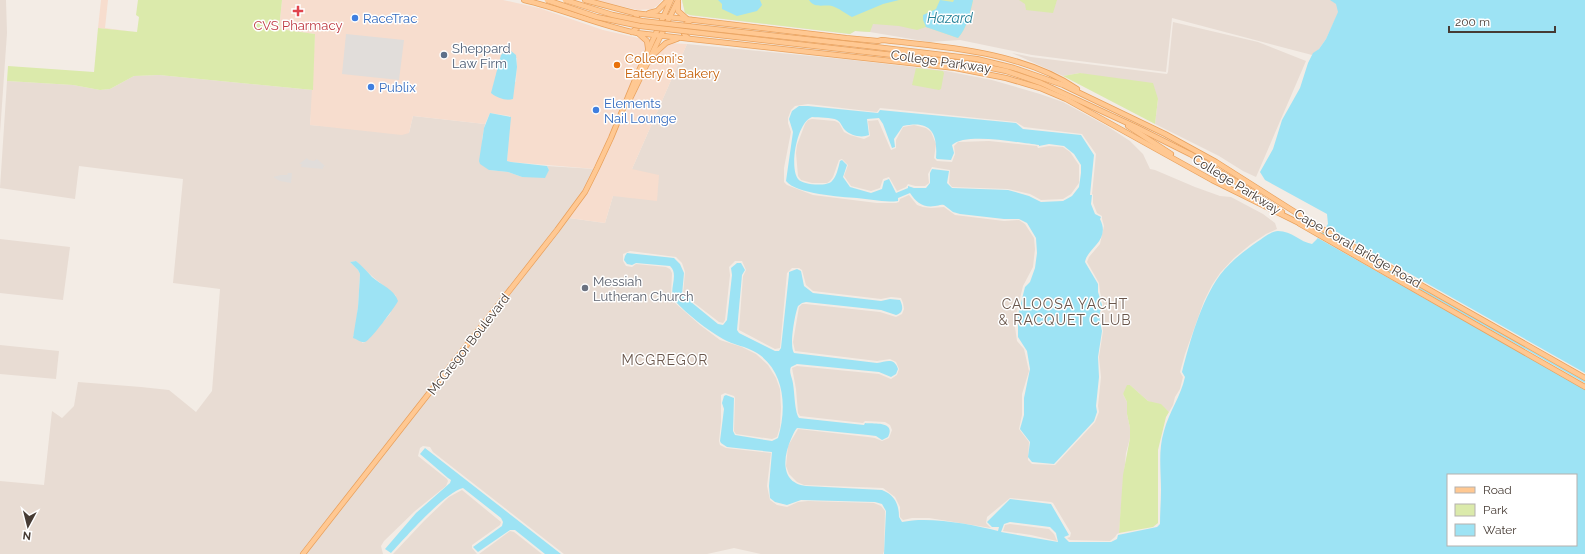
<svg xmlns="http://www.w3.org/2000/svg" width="1585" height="554" font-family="Raleway,sans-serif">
  <rect width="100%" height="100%" fill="#f3ece5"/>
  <g fill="#e8dcd3" fill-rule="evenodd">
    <polygon points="0,0 6,0 7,33 0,133"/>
    <polygon points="682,0 1344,0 1326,39 1319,49 1312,55 1172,18 1166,72 1032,55 960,40 929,42 870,32 855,31 850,34 690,15 685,13"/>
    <polygon points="1173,22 1258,42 1306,61 1256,177 1243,171 1219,156 1155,124 1158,99 1080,73 1063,76 1012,53 1031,57 1167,74 1168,72"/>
    <path d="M687,44L852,60L946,71L992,80L1040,94L1063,102L1107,126L1130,141L1143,154L1150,169L1155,170L1195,187L1220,196L1231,197L1263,214L1275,223L1277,229L1266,234L1251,244L1234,258L1220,273L1212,285L1204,301L1185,354L1180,372L1183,377L1180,389L1175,397L1173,405L1169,412L1162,406L1148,401L1130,385L1123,394L1127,402V414L1130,428V438L1126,453L1122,497L1119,533L1117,534L1115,537L1110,541L1070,540L1067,538L1070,537L1071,533L1053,503L1051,502L1010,498L987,517L986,523L991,528L929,518H912L903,520L900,517V507L895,497L883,488L804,485L797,482L789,474L786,466L788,446L798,429L868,437L875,438L882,441L889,438L892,430L890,425L885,422L865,421L863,423L800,416L798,413L796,389L792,368L797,366L879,374L891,379L897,375L899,369L896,362L890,359L877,361L795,351L793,342L799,307L802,304H806L880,312L896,317L902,314L904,309L903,303L901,298L891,297L881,299L813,291L806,285L802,270L799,268H792L787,273L780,348L775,349L739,330L743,276L746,270L742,261H735L729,267L730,275L725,320L723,323L719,322L693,302V299L688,295L686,296L683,294L685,272L682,263L676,257L630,251L623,254V261L626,266L632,267L636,264L666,267L670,269L672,273L671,296L674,302L700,325L720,340L742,347L756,354L768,365L776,378L780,389L781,408L780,427L777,437L772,439L736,434L734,431L735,398L734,396L725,393L721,395V422L719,441L720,445L726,448L771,453L767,486L770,500L777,505L787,507L798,502L808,501L874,503L881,506L885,511L884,551L883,554H761L734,548L707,554H564L433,452L430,447L423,446L420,448L418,456L447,479L448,481L446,486L415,511L384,541L381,546L383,554H306L569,218L605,223L613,196L632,169ZM808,104L867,111L877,112L880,108L890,109L1016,122L1024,127L1082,134L1096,154L1092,194L1093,195V203L1097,213L1102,216V219L1104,226L1100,244L1089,257L1087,262L1099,283L1100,292L1103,304L1101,316L1103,331L1099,357L1101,377L1098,406L1099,412L1095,422L1055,465L1032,464L1028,460L1029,442L1019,429L1022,415V394L1029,371L1024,349L1017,341L1015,327L1016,315L1023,286L1033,267L1035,249L1034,238L1025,224L1019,220L1004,221L955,215L944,207L931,208L923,207L917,205L909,195L900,199L899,202L896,203H877L813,195L787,185L784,182V168L791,132L788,123V118L791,110L795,106Z"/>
    <path d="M159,75L313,90L310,125L409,133L413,116L485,124L482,139L489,170L508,172L522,177L549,170L547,166L595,169L583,191L555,229L301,554H0V481L44,485L52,411L62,418L74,406L78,382L141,387L169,390L196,412L212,391L220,289L173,283L183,179L79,166L75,199L0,188L7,81L73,85L100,90L110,89L134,76ZM356,261L373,277L396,296L390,314L365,342L363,343L353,336L355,333L358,307L360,274L358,270L350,262Z"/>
    <polygon points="812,119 835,121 839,123 844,132 850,135 864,139 870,136 868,121 878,120 891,150 896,148 896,140 903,127 914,125 926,128 931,132 936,144 934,158 937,161 952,162 955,154 954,146 958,142 989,141 1037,146 1038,148 1049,146 1063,147 1070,152 1079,165 1079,183 1071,194 1063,199 1041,200 1030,194 1008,189 952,187 949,183 950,170 932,167 928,174 929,183 925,186 915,186 908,184 906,187 897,191 889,177 883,179 880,188 871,191 851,186 844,176 848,165 842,159 839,160 833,177 830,181 827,183 812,183 801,180 798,176 796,153 797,145 805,124 808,120"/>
    <polygon points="0,239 70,247 63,300 0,293"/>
    <polygon points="0,345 59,351 56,379 0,374"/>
    <polygon points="462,490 501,522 500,525 472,545 472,548 477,554 393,554 424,521 449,497"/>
    <polygon points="1010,524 1049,529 1054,534 1057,541 1031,535 1003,531 1005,525"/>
    <polygon points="510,531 514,532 542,554 479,554"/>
  </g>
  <g fill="#f7ddce" fill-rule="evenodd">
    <polygon points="101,0 108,0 105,28 135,32 98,28"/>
    <path d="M282,0H503L539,8L603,30L643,39L645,42L646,50L595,169L511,162L507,161L510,116L490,113L485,124L413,116L409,133L402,135L310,125L315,34L279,29ZM517,58L516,82L497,72L499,60Z"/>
    <polygon points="594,0 662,0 658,5 652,9 638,10"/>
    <polygon points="671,43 687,44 632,169 659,175 657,201 613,196 605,223 569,218 593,181 619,125 652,60 662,48"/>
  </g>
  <g fill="#dbeaab">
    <polygon points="138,0 282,0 279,29 315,34 313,90 159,75 134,76 110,89 100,90 73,85 7,81 8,66 94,72 98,28 137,32 139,17 136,15"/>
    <path d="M682,0H973V1C970,13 967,28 958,38L926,27L917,30L899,26L873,24L870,32L855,31L850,34L690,15L685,13Z"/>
    <polygon points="1019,0 1057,0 1053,13 1026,10 1025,4"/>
    <polygon points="916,68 943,71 944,73 941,89 939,90 912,85"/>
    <polygon points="1080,73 1153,83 1158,99 1155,124 1063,76"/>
    <polygon points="1127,385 1130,385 1148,401 1161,404 1169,412 1166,417 1158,450 1158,523 1153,527 1119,533 1123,475 1130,438 1130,428 1127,414 1127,402 1123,394"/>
  </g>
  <g fill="#e1ddda">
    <polygon points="346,34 404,40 399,80 342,74"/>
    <polygon points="307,158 309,160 314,161 317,159 325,166 323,167 323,169 301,167 302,164 299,164"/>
    <polygon points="288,173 292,173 291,183 280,181 273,177 281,175 287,175"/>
  </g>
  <g fill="#9de3f4" fill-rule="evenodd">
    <polygon points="718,0 760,0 762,5 757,11 737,16 722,9 722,4"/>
    <path d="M809,0H899L883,4L852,17C846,14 839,8 832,6C824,4 815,9 809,0Z"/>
    <path d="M940,0L953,2L954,0H973C970,13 967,28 958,38L926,27L923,20V15L936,9Z"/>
    <path d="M1330,0H1585V554H884L886,511L882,504L875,502L801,500L787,505L775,502L770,498L769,486L772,452L727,447L721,443L720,441L724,409L722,403L724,396L726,395L734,398L733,431L735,435L772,441L778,438C787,408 785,371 757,353C746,346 733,345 723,339C707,330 687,314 675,301C667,291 680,275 670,266L636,263L632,265L627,264L624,260L625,256L627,253L674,258L680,264L684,273L682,295L686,298L687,296L692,300L691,302L718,324L723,325L727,320L732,275L731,268L737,263H741L745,270L742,275L737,330L739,333L775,351H779L781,348L789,274V272L797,269L801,271L804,286L813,293L881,301L890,299L900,300C903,306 904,313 896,315L881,310L806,302L802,303L798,306C795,314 789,346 794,353L877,363C886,362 894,357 898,369L896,374L891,377L879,372L797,364L791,367C789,371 791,375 792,379C795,389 794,411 799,418L864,425L865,423C874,424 896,421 888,437L882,440L876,436L868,435L797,428C794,431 793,435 791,439C783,457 780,483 806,486L882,490C895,495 899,505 899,517L902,522C928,516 972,524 998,531L999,527H992L987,522L1010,499L1051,504L1069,535L1064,537L1069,542H1111L1117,539L1118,535L1157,527L1160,524C1160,512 1161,501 1161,490C1161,470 1158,450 1164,431C1169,412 1181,396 1185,377L1182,372C1190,341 1201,301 1220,275C1230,262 1244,251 1257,242C1263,238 1271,231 1278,231C1292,231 1300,242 1312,244L1317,239L1328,224L1327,214L1265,180L1260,172L1273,149L1282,120L1300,88L1308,63L1313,53L1319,49L1326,39L1338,12L1336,4ZM1448,475H1576V545H1448ZM1010,522L1050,527L1056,533L1058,542L1001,532L1004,524Z"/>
    <path d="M511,51L516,55L517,67L513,99C506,101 497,98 491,93L501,55L504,52Z"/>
    <path d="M799,106H808L878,113L880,110L890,111L1016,123L1023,129L1081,135L1094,155L1090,195H1092L1091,204L1095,214L1101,217L1100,219C1111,241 1087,248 1085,262L1098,284V292L1102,305L1099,316L1102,331L1098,357L1099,377L1096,406L1097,412L1094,421L1054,464L1032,462L1028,457L1030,442L1020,429L1024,415V398L1030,369L1027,351L1018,337V315L1025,287L1030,282L1035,268L1037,253L1036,238L1027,223L1019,219H1004L960,214L953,212L944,205C940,204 938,206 935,206C923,208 916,202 910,193L898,198V201C884,203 871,199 857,198C841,197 796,194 786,181L793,132L789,119L792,111ZM812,117C819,118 831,117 837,120C841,122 842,127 845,130C851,136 862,138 869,135L867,119L879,118L883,124L892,148L895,147L894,139L903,126C930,120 938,132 936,158L937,159L951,160L954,153L952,145C966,132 1020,143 1039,145V146L1049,144L1064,146L1074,154L1081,165V173L1079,187L1072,196L1063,201L1041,202L1029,196L1008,190L952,188L947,183L949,171L932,169L930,173V183L926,188H914L908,186V188L896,193L889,179L884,181L882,189L871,193L850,187L843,177L847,165L842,160L840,161C838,168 837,176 832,181C827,187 802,185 798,179C789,167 797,122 812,117Z"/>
    <polygon points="490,113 511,117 507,161 511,162 547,166 549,170 545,178 522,177 508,172 489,170 480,164 479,161 484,128"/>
    <path d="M356,261C362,266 367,271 372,277C381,285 394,289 398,301C395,307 370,341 365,342C361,343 357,339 353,338L358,307L360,274L358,270L350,262Z"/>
    <path d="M425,448L561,554H545L515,530H510L478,552L473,547L502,526L503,522L501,518L463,488C444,493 406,537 391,553L385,549L416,513L450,483L451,480L448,478L420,454Z"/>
  </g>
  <g fill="#f3ece5">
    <polygon points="1324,225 1585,373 1585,381 1320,231"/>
    <polygon points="1319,232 1585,383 1585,389 1316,237"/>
  </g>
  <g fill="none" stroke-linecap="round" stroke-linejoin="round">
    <g stroke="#e9a15d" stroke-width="6">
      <g id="major">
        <path d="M524,0C563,9 598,25 637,33L955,68L1006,78L1040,88L1066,99L1212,180L1301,224"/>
        <path d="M585,0L634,13L846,38L878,41L882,40C946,47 1023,52 1077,89"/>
        <polyline points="678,3 678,11 686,18"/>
        <polyline points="649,13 657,11 668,0"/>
        <polyline points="632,32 637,28 639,22 635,13"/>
        <polyline points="639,34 647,41 648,48"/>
        <path d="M688,38C680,32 683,25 691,20"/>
        <polyline points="859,45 977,59 1014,68 1063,85 1165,134 1216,162 1317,226 1585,378"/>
        <polyline points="858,51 972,64 1006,71 1041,83 1136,127 1190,154 1235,181 1282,212"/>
        <polyline points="655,53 666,43 677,39"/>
        <polyline points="627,105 678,0"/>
        <polyline points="1128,126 1171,154"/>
        <polyline points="1300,224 1585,387"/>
        <polyline points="303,554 557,230 585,192 597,168 611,138 637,75 671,0"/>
      </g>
    </g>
    <use href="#major" stroke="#ffc892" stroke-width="4.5"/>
    <g stroke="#e9a15d" stroke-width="6" stroke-linecap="butt">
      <g id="major-bridge">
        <polyline points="547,0 597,17 640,26 858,51"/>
        <polyline points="565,0 613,15 642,21 859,45"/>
      </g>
    </g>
    <use href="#major-bridge" stroke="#ffc892" stroke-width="4.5"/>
  </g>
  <path fill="#e0444e" stroke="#fff" stroke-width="1.5" d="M296 5h4v4h4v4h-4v4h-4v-4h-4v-4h4z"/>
  <g fill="#3f7fe0" stroke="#fff" stroke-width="1.5">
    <circle cx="355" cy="18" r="4"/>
    <circle cx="371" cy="87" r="4"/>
    <circle cx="596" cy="110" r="4"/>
  </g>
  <circle fill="#5c6f8a" stroke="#fff" stroke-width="1.5" cx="444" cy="55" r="4"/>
  <circle fill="#e8710a" stroke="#fff" stroke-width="1.5" cx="617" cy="65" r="4"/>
  <circle fill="#6b7280" stroke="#fff" stroke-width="1.5" cx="585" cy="288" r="4"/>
  <g text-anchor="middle" stroke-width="3" stroke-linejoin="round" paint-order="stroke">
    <g font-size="13" fill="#366cbe" stroke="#fff" text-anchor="start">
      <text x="363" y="23">RaceTrac</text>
      <text x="379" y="92">Publix</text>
      <text x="604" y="108">Elements<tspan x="604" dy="15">Nail Lounge</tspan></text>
    </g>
    <g font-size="13" fill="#be3a42" stroke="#fff">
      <text x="298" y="30">CVS Pharmacy</text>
    </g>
    <g font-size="13" fill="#4e5e75" stroke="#fff" text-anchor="start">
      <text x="452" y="53">Sheppard<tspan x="452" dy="15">Law Firm</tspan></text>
    </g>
    <g font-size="13" fill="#c56008" stroke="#fff" text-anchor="start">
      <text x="625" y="63">Colleoni's<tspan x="625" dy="15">Eatery &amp; Bakery</tspan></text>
    </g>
    <g font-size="13" fill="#463b34" stroke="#fff">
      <text transform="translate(941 61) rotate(8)" y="5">College Parkway</text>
      <text transform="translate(1237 184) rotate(32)" y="5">College Parkway</text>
      <text transform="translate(1358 248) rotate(30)" y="5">Cape Coral Bridge Road</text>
      <text transform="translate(468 344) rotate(-52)" y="5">McGregor Boulevard</text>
    </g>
    <g font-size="13" fill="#5b616d" stroke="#fff" text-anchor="start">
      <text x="593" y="286">Messiah<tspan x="593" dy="15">Lutheran Church</tspan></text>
    </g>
    <g font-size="14" font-style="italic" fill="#237f96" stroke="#fff">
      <text x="950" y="23">Hazard</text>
    </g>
    <g font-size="14" letter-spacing="1" fill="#69564b" stroke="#fff">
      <text x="1065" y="309">CALOOSA YACHT<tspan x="1065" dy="16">&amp; RACQUET CLUB</tspan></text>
      <text x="665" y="365">MCGREGOR</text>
    </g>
  </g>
  <rect x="1447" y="474" width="130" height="72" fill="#ffffff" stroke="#b5b1ae"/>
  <rect x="1455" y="487" width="20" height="6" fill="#ffc892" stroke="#b5b1ae"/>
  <text x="1483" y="494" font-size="12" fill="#463b34">Road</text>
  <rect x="1455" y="504" width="20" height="12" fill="#dbeaab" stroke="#b5b1ae"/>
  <text x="1483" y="514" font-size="12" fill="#463b34">Park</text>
  <rect x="1455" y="524" width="20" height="12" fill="#9de3f4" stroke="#b5b1ae"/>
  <text x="1483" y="534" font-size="12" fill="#463b34">Water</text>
  <g transform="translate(28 526) rotate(187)" stroke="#ffffff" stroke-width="3" paint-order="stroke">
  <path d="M0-3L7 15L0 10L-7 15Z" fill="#463b34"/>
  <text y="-6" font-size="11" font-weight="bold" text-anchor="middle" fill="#463b34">N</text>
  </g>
  <path d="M1449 26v6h106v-6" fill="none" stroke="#463b34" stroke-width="2"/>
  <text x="1455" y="26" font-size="12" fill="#463b34" stroke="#ffffff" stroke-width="3" paint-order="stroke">200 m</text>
</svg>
